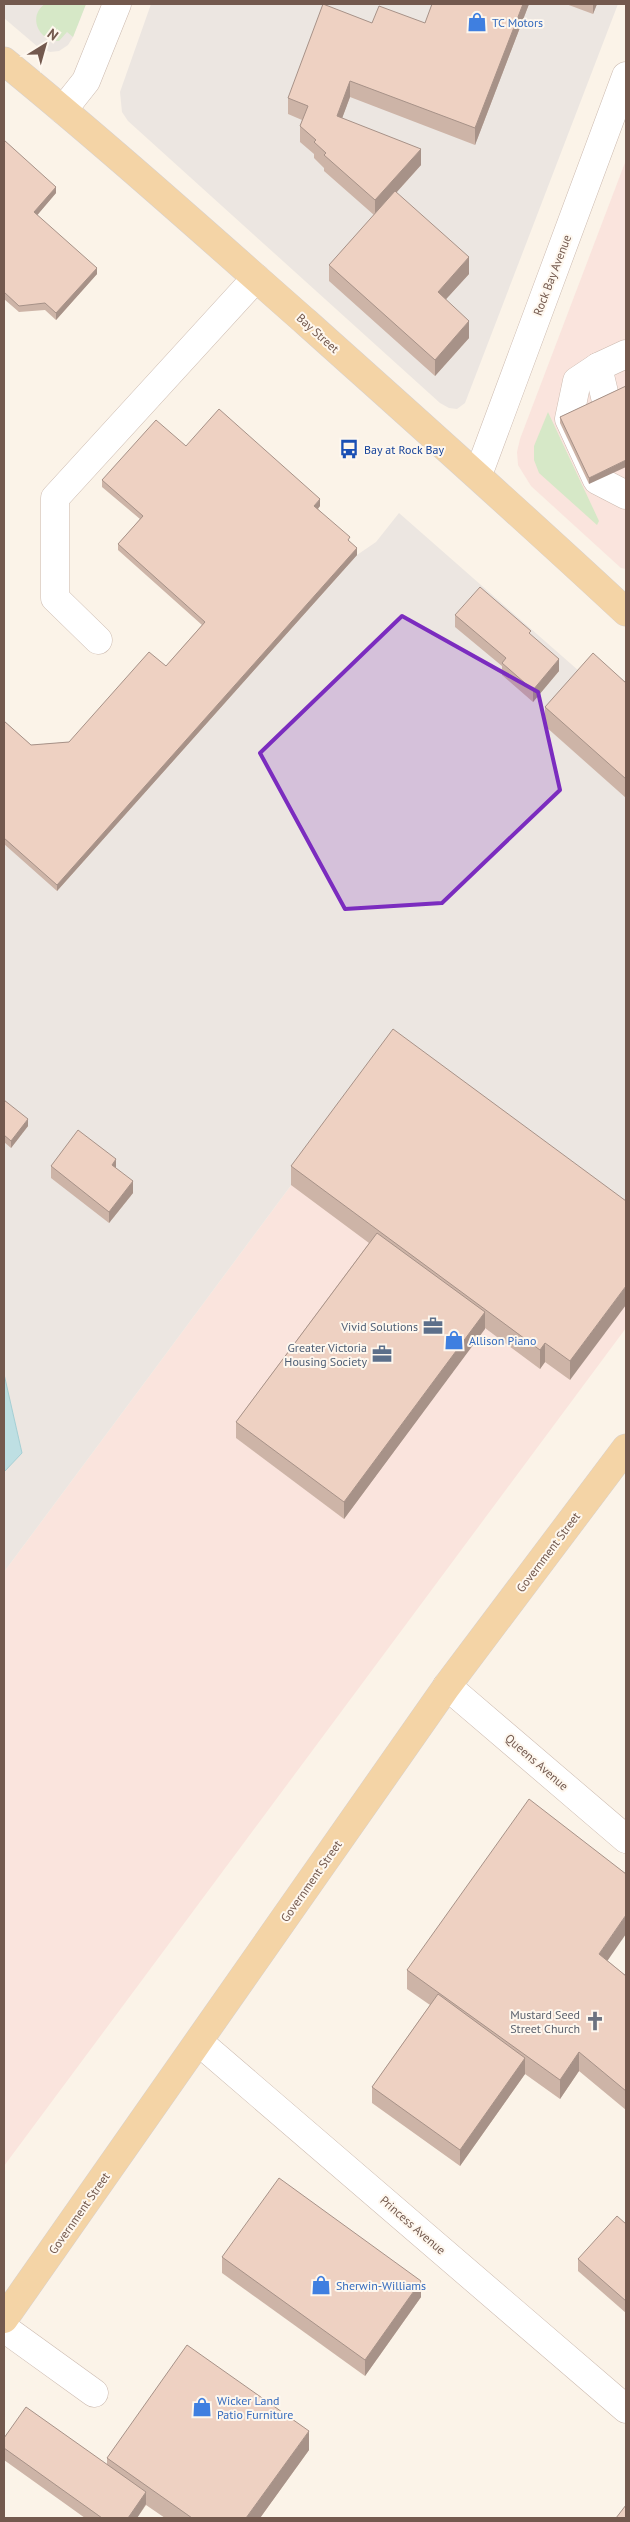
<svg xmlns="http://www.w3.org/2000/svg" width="630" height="2522" font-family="'PT Sans',sans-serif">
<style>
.commercial{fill:#fae4dd}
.industrial{fill:#ece6e1}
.green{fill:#d6e8c7}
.water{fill:#bedfe3;stroke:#a5cfd4}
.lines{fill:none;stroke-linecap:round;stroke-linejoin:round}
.minor-casing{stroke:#ccbaaf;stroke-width:29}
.major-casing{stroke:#d8d1cd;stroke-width:29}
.minor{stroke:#fff;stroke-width:28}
.major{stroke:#f4d4a6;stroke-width:28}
.wall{fill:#cdb4a7}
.shaded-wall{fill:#a79288}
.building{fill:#eed1c2;stroke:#a79288}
.marked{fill:#7b2cbf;fill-opacity:0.2;stroke:#7b2cbf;stroke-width:4;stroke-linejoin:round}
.labels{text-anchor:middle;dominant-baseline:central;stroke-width:4;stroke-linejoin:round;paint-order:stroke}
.shop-label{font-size:12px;fill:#366cbe;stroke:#fef7ee;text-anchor:start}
.street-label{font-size:12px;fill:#73594e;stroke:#fef7ee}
.transit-label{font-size:12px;fill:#164399;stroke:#fef7ee;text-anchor:start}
.service-label{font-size:12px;fill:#4e5e75;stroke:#fef7ee;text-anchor:end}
.worship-label{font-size:12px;fill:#5b616d;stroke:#fef7ee;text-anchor:end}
</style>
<rect width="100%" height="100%" fill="#fbf3e8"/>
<!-- commercial -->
<g class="commercial">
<path d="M 626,160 L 626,569 L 621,568 L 531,486 L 518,465 L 517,452 L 520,439 Z"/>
<path d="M 393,1048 L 626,1220 L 626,1328 L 4,2166 L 4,1572 Z"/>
</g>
<!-- industrial -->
<g class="industrial">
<path d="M 4,4 L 86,4 L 73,37 L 68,45 L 59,51 L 50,52 L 38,47 L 4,18 Z"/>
<path d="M 151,4 L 618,4 L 465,403 L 457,409 L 449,408 L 440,403 L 128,121 L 122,112 L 120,92 Z"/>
<path d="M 399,513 L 587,678 L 626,702 L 626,1220 L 393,1048 L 4,1572 L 4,1472 L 22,1453 L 4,1374 L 4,844 L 357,555 L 376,542 Z"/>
</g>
<!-- green -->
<g class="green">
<path d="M 45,4 L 86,4 L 73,37 L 67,32 L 59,41 C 39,42 27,16 45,4 Z"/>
<path d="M 548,412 L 599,521 L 597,525 L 539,473 L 534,460 L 534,446 Z"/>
</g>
<!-- water -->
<path class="water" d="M 4,1374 L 22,1453 L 4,1472 Z"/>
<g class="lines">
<defs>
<g id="minor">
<path d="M 63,110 L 86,81 L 117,4"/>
<path d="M 626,354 L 598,367 L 577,381 L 569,419 L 597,480 L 626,495"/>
<path d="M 598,367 L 606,401 L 626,447"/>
<path d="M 478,475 L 626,76"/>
<path d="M 98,640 L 55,598 L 55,498 L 256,278"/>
<path d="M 447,1686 L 626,1839"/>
<path d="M 199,2042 L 626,2409"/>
<path d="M 4,2328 L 94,2393"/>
</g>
<g id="major">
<path d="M 4,61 C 107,145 207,235 307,323 C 414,419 521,514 626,612"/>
<path d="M 4,2319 L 447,1686 L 626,1448"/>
</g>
</defs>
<!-- minor casing -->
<use href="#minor" class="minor-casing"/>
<!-- major casing -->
<use href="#major" class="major-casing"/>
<!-- minor -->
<use href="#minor" class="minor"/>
<!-- major -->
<use href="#major" class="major"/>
</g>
<!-- wall -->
<g class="wall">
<path d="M 529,4 L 475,145 L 350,97 L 342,118 L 421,165 L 396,193 L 469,274 L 446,299 L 469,338 L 435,376 L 329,281 L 329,265 L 374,215 L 324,171 L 324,168 L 314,158 L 314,154 L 300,142 L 300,126 L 302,120 L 288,114 L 288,98 L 372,23 L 425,23 Z"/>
<path d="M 566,4 L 597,4 L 593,14 Z"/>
<path d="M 4,140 L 56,193 L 37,215 L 97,274 L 56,320 L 45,310 L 19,312 L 4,299 Z"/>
<path d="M 626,386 L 589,484 L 560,423 L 560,417 Z"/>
<path d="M 186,446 L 320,506 L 318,509 L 350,542 L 357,555 L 57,891 L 4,844 L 4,721 L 31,745 L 69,742 L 166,666 L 202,625 L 118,550 L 118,544 L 140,519 L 102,487 L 102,480 Z"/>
<path d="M 455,615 L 531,635 L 559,671 L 533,702 L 502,675 L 502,666 L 455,627 Z"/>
<path d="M 626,683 L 626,798 L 545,726 L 545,707 Z"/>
<path d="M 4,1100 L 28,1126 L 11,1148 L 4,1142 Z"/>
<path d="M 51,1166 L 116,1168 L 133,1193 L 109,1223 L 51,1178 Z"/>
<path d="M 291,1166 L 626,1201 L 570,1380 L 545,1362 L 540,1369 L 485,1328 L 344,1519 L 236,1438 L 236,1422 L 369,1243 L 291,1185 Z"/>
<path d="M 608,1961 L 626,1976 L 626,2110 L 579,2071 L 560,2099 L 525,2074 L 460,2166 L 372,2103 L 372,2087 L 430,2005 L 407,1989 L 407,1970 Z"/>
<path d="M 626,2224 L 626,2313 L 578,2271 L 578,2259 Z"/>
<path d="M 222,2257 L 421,2297 L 365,2376 L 222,2273 Z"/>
<path d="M 4,2438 L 107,2464 L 107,2458 L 309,2450 L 260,2518 L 165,2518 L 146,2505 L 137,2518 L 85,2518 L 4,2460 Z"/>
</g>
<!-- shaded-wall -->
<g class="shaded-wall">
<path d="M 523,4 L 529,4 L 475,145 L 475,128 Z"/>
<path d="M 593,4 L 597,4 L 593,14 Z"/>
<path d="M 350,81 L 350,97 L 337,132 L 337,116 Z"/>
<path d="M 421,149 L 421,165 L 375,216 L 375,200 Z"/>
<path d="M 56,187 L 56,193 L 34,219 L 34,212 Z"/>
<path d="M 469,257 L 469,274 L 438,308 L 438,292 Z"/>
<path d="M 97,268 L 97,274 L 56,320 L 56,313 Z"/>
<path d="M 469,321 L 469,338 L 435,376 L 435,360 Z"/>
<path d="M 626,460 L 626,467 L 589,484 L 589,478 Z"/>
<path d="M 320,499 L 320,506 L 314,513 L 314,506 Z"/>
<path d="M 357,548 L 357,555 L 57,891 L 57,885 Z"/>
<path d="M 559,659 L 559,671 L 533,702 L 533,690 Z"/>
<path d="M 28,1119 L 28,1126 L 11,1148 L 11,1141 Z"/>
<path d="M 116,1159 L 116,1171 L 112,1165 Z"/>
<path d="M 133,1181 L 133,1193 L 109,1223 L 109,1212 Z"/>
<path d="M 626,1286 L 626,1305 L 570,1380 L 570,1361 Z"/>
<path d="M 485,1312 L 485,1329 L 344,1519 L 344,1502 Z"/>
<path d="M 545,1343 L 545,1362 L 540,1369 L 540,1350 Z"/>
<path d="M 626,1915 L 626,1934 L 599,1973 L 599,1954 Z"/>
<path d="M 579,2052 L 579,2071 L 560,2099 L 560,2080 Z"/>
<path d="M 525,2058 L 525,2074 L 460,2166 L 460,2150 Z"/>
<path d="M 421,2281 L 421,2297 L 365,2376 L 365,2360 Z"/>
<path d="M 309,2431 L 309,2450 L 260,2518 L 246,2518 Z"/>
<path d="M 146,2492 L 146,2504 L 137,2518 L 128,2518 Z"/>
</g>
<!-- building -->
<g class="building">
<path d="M 323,4 L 372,23 L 379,6 L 425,23 L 432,4 L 523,4 L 475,128 L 350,81 L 337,116 L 421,149 L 375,200 L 324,155 L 326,153 L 314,142 L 316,140 L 300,126 L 308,106 L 288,98 Z"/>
<path d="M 4,140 L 56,187 L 34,212 L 97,268 L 56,313 L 45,303 L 19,306 L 4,292 Z"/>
<path d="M 395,191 L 469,257 L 438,292 L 469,321 L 435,360 L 329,265 Z"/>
<path d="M 626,386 L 626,460 L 589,478 L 560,417 Z"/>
<path d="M 219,409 L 320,499 L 314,506 L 350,537 L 348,540 L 357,548 L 57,885 L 4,838 L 4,721 L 31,745 L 69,742 L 149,652 L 166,666 L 205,622 L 118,544 L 143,516 L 102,480 L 156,420 L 186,446 Z"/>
<path d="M 480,587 L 531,631 L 529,633 L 559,659 L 533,690 L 502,663 L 506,658 L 455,615 Z"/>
<path d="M 593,653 L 626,683 L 626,779 L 545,707 Z"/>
<path d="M 393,1029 L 626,1201 L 626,1286 L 570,1361 L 545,1343 L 540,1350 L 291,1166 Z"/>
<path d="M 4,1100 L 28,1119 L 11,1141 L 4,1135 Z"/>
<path d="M 78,1130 L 116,1159 L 112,1165 L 133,1181 L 109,1212 L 51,1166 Z"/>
<path d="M 377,1233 L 485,1312 L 344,1502 L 236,1422 Z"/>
<path d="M 529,1799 L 626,1874 L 626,1915 L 599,1954 L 626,1976 L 626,2091 L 579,2052 L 560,2080 L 407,1970 Z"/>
<path d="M 438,1994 L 525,2058 L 460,2150 L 372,2087 Z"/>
<path d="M 279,2178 L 421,2281 L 365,2360 L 222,2257 Z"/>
<path d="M 617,2216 L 626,2224 L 626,2301 L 578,2259 Z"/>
<path d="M 187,2345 L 309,2431 L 246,2518 L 192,2518 L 107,2458 Z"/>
<path d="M 26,2407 L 146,2492 L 128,2518 L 102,2518 L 4,2448 L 4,2438 Z"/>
<path d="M 626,2505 L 626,2518 L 616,2518 Z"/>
</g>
<!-- marked area -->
<path class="marked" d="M 402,616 L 538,692 L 560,790 L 442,903 L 345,909 L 260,753 Z"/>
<!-- icons -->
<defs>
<symbol id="shop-bare" viewBox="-9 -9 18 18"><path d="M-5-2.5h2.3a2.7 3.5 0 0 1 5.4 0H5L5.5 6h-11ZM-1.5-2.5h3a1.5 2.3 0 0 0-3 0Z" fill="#3f7fe0" stroke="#fef7ee" stroke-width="2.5" paint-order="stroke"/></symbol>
<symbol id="bus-bare" viewBox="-9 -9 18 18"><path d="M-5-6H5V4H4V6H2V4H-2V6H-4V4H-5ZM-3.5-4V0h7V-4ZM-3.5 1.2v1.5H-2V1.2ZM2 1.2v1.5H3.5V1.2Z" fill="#1a4fb4" stroke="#fef7ee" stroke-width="2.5" paint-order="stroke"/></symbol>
<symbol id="office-bare" viewBox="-9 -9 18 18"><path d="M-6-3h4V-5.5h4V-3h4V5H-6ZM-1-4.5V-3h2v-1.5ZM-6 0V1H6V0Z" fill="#5c6f8a" stroke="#fef7ee" stroke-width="2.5" paint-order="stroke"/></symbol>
<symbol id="church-bare" viewBox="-9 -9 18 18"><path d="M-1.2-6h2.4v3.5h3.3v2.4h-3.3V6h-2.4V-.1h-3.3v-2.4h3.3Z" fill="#6b7280" stroke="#fef7ee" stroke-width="2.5" paint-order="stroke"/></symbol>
</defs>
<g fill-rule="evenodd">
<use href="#shop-bare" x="463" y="8" width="28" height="28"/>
<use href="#bus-bare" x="335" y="435" width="28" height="28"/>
<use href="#office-bare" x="419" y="1312" width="28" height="28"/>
<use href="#shop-bare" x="440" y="1326" width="28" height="28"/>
<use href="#office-bare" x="368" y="1340" width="28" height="28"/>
<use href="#church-bare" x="581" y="2007" width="28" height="28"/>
<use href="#shop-bare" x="307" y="2271" width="28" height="28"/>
<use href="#shop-bare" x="188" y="2393" width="28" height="28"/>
</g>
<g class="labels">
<!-- shop labels -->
<g class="shop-label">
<text x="492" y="22">TC Motors</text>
<text x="469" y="1340">Allison Piano</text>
<text x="336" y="2285">Sherwin-Williams</text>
<text x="217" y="2400">Wicker Land<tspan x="217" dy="14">Patio Furniture</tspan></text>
</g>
<!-- street labels -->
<g class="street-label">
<text transform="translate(552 275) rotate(-69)">Rock Bay Avenue</text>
<text transform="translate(318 333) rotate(42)">Bay Street</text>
<text transform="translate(548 1552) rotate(-53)">Government Street</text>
<text transform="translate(537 1762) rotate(41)">Queens Avenue</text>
<text transform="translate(311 1881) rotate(-55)">Government Street</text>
<text transform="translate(79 2213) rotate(-55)">Government Street</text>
<text transform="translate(413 2225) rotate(41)">Princess Avenue</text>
</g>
<!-- transit labels -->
<g class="transit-label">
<text x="364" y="449">Bay at Rock Bay</text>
</g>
<!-- service labels -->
<g class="service-label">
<text x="418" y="1326">Vivid Solutions</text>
<text x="367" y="1347">Greater Victoria<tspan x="367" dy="14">Housing Society</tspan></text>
</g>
<!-- worship labels -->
<g class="worship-label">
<text x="580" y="2014">Mustard Seed<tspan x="580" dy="14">Street Church</tspan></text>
</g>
</g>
<!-- border -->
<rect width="630" height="2522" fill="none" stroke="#73594e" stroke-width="10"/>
<!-- north arrow -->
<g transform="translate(45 45) rotate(37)" stroke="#fef7ee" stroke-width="4" paint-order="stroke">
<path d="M0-4L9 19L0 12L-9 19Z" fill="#73594e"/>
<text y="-8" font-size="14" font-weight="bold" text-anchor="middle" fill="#73594e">N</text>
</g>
</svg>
